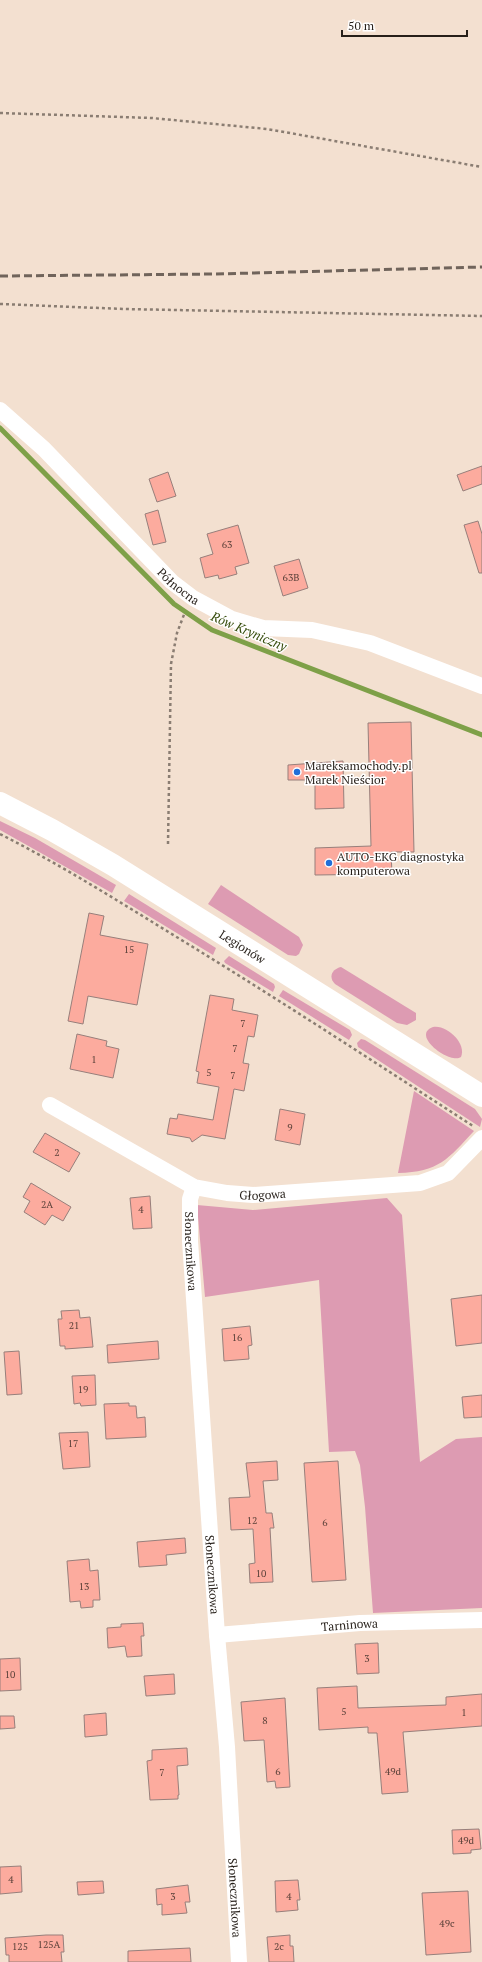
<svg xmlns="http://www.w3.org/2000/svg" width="482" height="1962" font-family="'PT Serif',serif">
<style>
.green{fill:#dd9bb2}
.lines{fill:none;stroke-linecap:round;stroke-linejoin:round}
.stream{stroke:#7ea048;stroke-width:5}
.building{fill:#fcab9e;stroke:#977f7b}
.path{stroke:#8a7d72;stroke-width:2.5;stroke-dasharray:3 3;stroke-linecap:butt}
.minor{stroke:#fff;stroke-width:16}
.trunk{stroke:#fff;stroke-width:22}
.rail{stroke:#70645b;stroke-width:3;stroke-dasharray:8 4;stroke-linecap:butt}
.poi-dot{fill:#216ed9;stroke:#fff;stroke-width:1.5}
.labels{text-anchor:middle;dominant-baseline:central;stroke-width:3;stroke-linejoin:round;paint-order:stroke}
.number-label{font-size:10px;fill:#5c423a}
.street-label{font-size:12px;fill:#261f19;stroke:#fff}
.poi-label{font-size:12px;fill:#261f19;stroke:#fff;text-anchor:start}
.water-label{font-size:13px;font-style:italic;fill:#384e0e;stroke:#fff}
</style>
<rect width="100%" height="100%" fill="#f3e0d0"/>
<!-- green -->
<g class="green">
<path d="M 0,821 L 35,838 L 116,885 L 112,893 L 0,830 Z"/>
<path d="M 221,885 L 299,937 L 303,945 L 299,954 L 296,956 L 288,955 L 208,904 Z"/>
<path d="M 129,894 L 216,948 L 213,955 L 124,901 Z"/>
<path d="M 229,956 L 274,984 L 275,987 L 273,992 L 225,963 L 224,961 Z"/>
<path d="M 341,967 L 416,1013 L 416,1020 L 407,1025 L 397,1023 L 335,984 C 328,977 332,969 341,967 Z"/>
<path d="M 283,990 L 350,1030 L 352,1035 L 349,1040 L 279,996 Z"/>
<path d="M 433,1027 C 446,1024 467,1043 461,1057 C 450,1065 410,1035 433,1027 Z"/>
<path d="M 361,1039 L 365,1040 L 475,1109 L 482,1119 L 480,1127 L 358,1047 L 357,1043 Z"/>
<path d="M 414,1091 L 474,1131 C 448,1159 439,1172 398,1173 Z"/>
<path d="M 387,1198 L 402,1215 L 420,1462 L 456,1439 L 482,1437 L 482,1608 L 373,1613 L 365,1507 L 360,1465 L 355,1451 L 329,1452 L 319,1280 L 205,1297 L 197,1205 L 253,1210 Z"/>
</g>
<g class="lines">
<!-- stream -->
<path class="stream" d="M 0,428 L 174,604 L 212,630 L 482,735"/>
</g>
<!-- building -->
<g class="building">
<path d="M 482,466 L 482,484 L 463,491 L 457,475 Z"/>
<path d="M 168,472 L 176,496 L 157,502 L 149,479 Z"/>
<path d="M 158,510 L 166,542 L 153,545 L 145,514 Z"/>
<path d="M 478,521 L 482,534 L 482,573 L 479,573 L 464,525 Z"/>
<path d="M 238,525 L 249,563 L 235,567 L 237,574 L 219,579 L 218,575 L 205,578 L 200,558 L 213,554 L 207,534 Z"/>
<path d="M 299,559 L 308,588 L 283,596 L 274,566 Z"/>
<path d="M 411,722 L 414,852 L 391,852 L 392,874 L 315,875 L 315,848 L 371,846 L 368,723 Z"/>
<path d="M 343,761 L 344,808 L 315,809 L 315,780 L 288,780 L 288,765 Z"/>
<path d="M 89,913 L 104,916 L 100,935 L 148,944 L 137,1005 L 88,996 L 83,1024 L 68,1021 Z"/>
<path d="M 210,995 L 234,999 L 232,1010 L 258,1015 L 254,1037 L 248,1036 L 243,1063 L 249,1064 L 244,1091 L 234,1089 L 225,1139 L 202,1135 L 192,1142 L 190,1138 L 167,1134 L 170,1118 L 177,1119 L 178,1114 L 213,1120 L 219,1087 L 197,1083 L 199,1072 L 196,1071 Z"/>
<path d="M 77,1034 L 107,1041 L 106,1046 L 119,1049 L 113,1078 L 70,1069 Z"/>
<path d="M 280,1109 L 305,1114 L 300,1145 L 275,1140 Z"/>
<path d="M 45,1133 L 80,1153 L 69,1172 L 33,1152 Z"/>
<path d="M 31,1183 L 71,1207 L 63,1221 L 52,1215 L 45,1225 L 24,1212 L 30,1201 L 23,1197 Z"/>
<path d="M 150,1196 L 152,1228 L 133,1229 L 130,1198 Z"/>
<path d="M 482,1295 L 482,1343 L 456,1346 L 451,1299 Z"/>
<path d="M 79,1310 L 80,1318 L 90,1317 L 93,1347 L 65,1349 L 65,1346 L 60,1346 L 58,1319 L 62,1319 L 61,1311 Z"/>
<path d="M 250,1326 L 252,1345 L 248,1346 L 249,1359 L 224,1361 L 222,1329 Z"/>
<path d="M 158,1341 L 159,1359 L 108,1363 L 107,1345 Z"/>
<path d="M 19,1351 L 22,1394 L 7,1395 L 4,1352 Z"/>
<path d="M 95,1375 L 96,1405 L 81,1406 L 80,1403 L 74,1404 L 72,1376 Z"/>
<path d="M 482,1395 L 482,1417 L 464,1418 L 462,1397 Z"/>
<path d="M 129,1403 L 129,1406 L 136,1406 L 137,1418 L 145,1417 L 146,1437 L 106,1439 L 104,1404 Z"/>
<path d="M 88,1432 L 90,1467 L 63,1469 L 59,1433 Z"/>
<path d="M 277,1461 L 278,1480 L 263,1481 L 266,1513 L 272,1513 L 274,1528 L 270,1528 L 273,1582 L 250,1583 L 249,1564 L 255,1563 L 253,1529 L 231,1530 L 229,1498 L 250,1497 L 246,1463 Z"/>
<path d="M 338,1461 L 346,1580 L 312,1582 L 304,1463 Z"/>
<path d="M 185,1538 L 186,1553 L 166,1555 L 167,1565 L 139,1567 L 137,1542 Z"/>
<path d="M 89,1559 L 90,1571 L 98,1570 L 100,1600 L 93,1600 L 93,1607 L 81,1608 L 80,1601 L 70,1602 L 67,1561 Z"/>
<path d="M 143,1623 L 144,1636 L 141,1636 L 142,1656 L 127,1657 L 125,1646 L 108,1648 L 107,1628 L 121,1627 L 121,1624 Z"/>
<path d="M 378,1643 L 379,1673 L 357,1674 L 355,1644 Z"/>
<path d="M 20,1658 L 21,1690 L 0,1691 L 0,1659 Z"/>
<path d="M 174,1674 L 175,1694 L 146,1696 L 144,1676 Z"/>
<path d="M 357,1686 L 358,1708 L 446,1705 L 446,1697 L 482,1694 L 482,1726 L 403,1732 L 408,1792 L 382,1794 L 377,1733 L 368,1733 L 368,1727 L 319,1730 L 317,1688 Z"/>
<path d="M 285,1698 L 290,1787 L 276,1788 L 275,1781 L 267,1782 L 264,1740 L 244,1741 L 241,1702 Z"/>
<path d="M 106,1713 L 107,1735 L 85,1737 L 84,1715 Z"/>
<path d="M 0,1716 L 14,1716 L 15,1728 L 0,1729 Z"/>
<path d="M 187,1748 L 188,1765 L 177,1766 L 179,1795 L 178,1795 L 178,1799 L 150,1800 L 147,1761 L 152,1760 L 152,1750 Z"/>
<path d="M 479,1829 L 481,1849 L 471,1850 L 471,1853 L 453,1854 L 452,1830 Z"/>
<path d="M 21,1866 L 22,1892 L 0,1894 L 0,1867 Z"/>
<path d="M 298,1880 L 300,1900 L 297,1900 L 298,1910 L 276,1912 L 275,1881 Z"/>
<path d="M 103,1881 L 104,1893 L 78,1895 L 77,1882 Z"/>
<path d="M 188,1885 L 190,1902 L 185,1902 L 187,1913 L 162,1915 L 162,1904 L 157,1905 L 156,1889 Z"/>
<path d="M 468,1891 L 471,1952 L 426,1955 L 422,1893 Z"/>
<path d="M 46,1935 L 63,1935 L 64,1952 L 61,1952 L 62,1962 L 9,1962 L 9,1955 L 6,1955 L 5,1938 Z"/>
<path d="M 290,1935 L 290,1946 L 293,1946 L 294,1962 L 269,1962 L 267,1937 Z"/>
<path d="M 190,1948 L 191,1962 L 128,1962 L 128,1951 Z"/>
</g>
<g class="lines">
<!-- path -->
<g class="path">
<path d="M 0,113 L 152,118 L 267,129 L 482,167"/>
<path d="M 0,304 L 124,309 L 482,316"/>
<path d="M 0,834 C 65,867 126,906 188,944 C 284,1003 379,1065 473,1126"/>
<path d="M 168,844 L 171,664 L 177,633 L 185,612"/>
</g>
<!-- minor -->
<g class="minor">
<path id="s1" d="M 0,410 L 44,449 L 172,582 L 193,598 L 232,619 L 263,628 L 312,630 L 370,643 L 482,686"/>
<path id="s2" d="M 50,1105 L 194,1187 L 227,1193 L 253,1195 L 420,1183 L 448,1173 L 482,1138"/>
<path id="s3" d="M 194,1187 L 190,1199 L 190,1241 L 217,1635 L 227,1747 L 239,1962"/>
<path id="s4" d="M 217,1635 L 360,1623 L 482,1620"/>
</g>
<!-- trunk -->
<path class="trunk" id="s5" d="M 0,803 L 52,830 L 113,865 L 482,1096"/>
<!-- rail -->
<path class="rail" d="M 0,276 L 215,274 L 482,267"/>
</g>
<!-- markers -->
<g class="poi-dot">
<circle cx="297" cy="772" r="4"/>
<circle cx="329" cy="863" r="4"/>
</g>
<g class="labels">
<!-- number labels -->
<g class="number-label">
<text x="227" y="544">63</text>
<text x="291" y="577">63B</text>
<text x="129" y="949">15</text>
<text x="243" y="1023">7</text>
<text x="235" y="1048">7</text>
<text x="94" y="1059">1</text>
<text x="209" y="1072">5</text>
<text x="233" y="1075">7</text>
<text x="290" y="1127">9</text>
<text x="57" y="1152">2</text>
<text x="47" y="1204">2A</text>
<text x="141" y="1209">4</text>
<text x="74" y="1325">21</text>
<text x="237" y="1337">16</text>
<text x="83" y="1389">19</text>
<text x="73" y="1443">17</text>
<text x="252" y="1520">12</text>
<text x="325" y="1522">6</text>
<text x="261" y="1573">10</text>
<text x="84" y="1586">13</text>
<text x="367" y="1658">3</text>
<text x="10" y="1674">10</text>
<text x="344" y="1711">5</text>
<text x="464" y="1712">1</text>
<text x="265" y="1720">8</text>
<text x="278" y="1771">6</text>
<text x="393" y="1771">49d</text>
<text x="162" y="1772">7</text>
<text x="466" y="1840">49d</text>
<text x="11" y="1879">4</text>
<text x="173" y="1896">3</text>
<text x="289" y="1896">4</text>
<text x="447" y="1923">49c</text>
<text x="49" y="1944">125A</text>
<text x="20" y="1946">125</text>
<text x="279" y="1946">2c</text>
</g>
<!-- street labels -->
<g class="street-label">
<text stroke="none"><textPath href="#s1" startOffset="251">Północna</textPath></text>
<text stroke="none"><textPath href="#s5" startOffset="282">Legionów</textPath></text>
<text stroke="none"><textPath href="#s2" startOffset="235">Głogowa</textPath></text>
<text stroke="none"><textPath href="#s3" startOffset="65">Słonecznikowa</textPath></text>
<text stroke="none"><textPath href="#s3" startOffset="389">Słonecznikowa</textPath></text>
<text stroke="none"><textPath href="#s4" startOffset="133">Tarninowa</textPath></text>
<text stroke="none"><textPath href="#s3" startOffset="713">Słonecznikowa</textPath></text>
</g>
<!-- poi labels -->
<g class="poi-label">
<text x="305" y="765">Mareksamochody.pl<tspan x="305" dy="14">Marek Nieścior</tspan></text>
<text x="337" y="856">AUTO-EKG diagnostyka<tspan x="337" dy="14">komputerowa</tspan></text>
</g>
<!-- water labels -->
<g class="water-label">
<text transform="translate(249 631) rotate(23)">Rów Kryniczny</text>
</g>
</g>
<!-- scale -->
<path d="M342 30v6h125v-6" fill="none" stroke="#261f19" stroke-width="2"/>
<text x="348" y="30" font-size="12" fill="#261f19" stroke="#ffffff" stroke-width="3" paint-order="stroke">50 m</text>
</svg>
